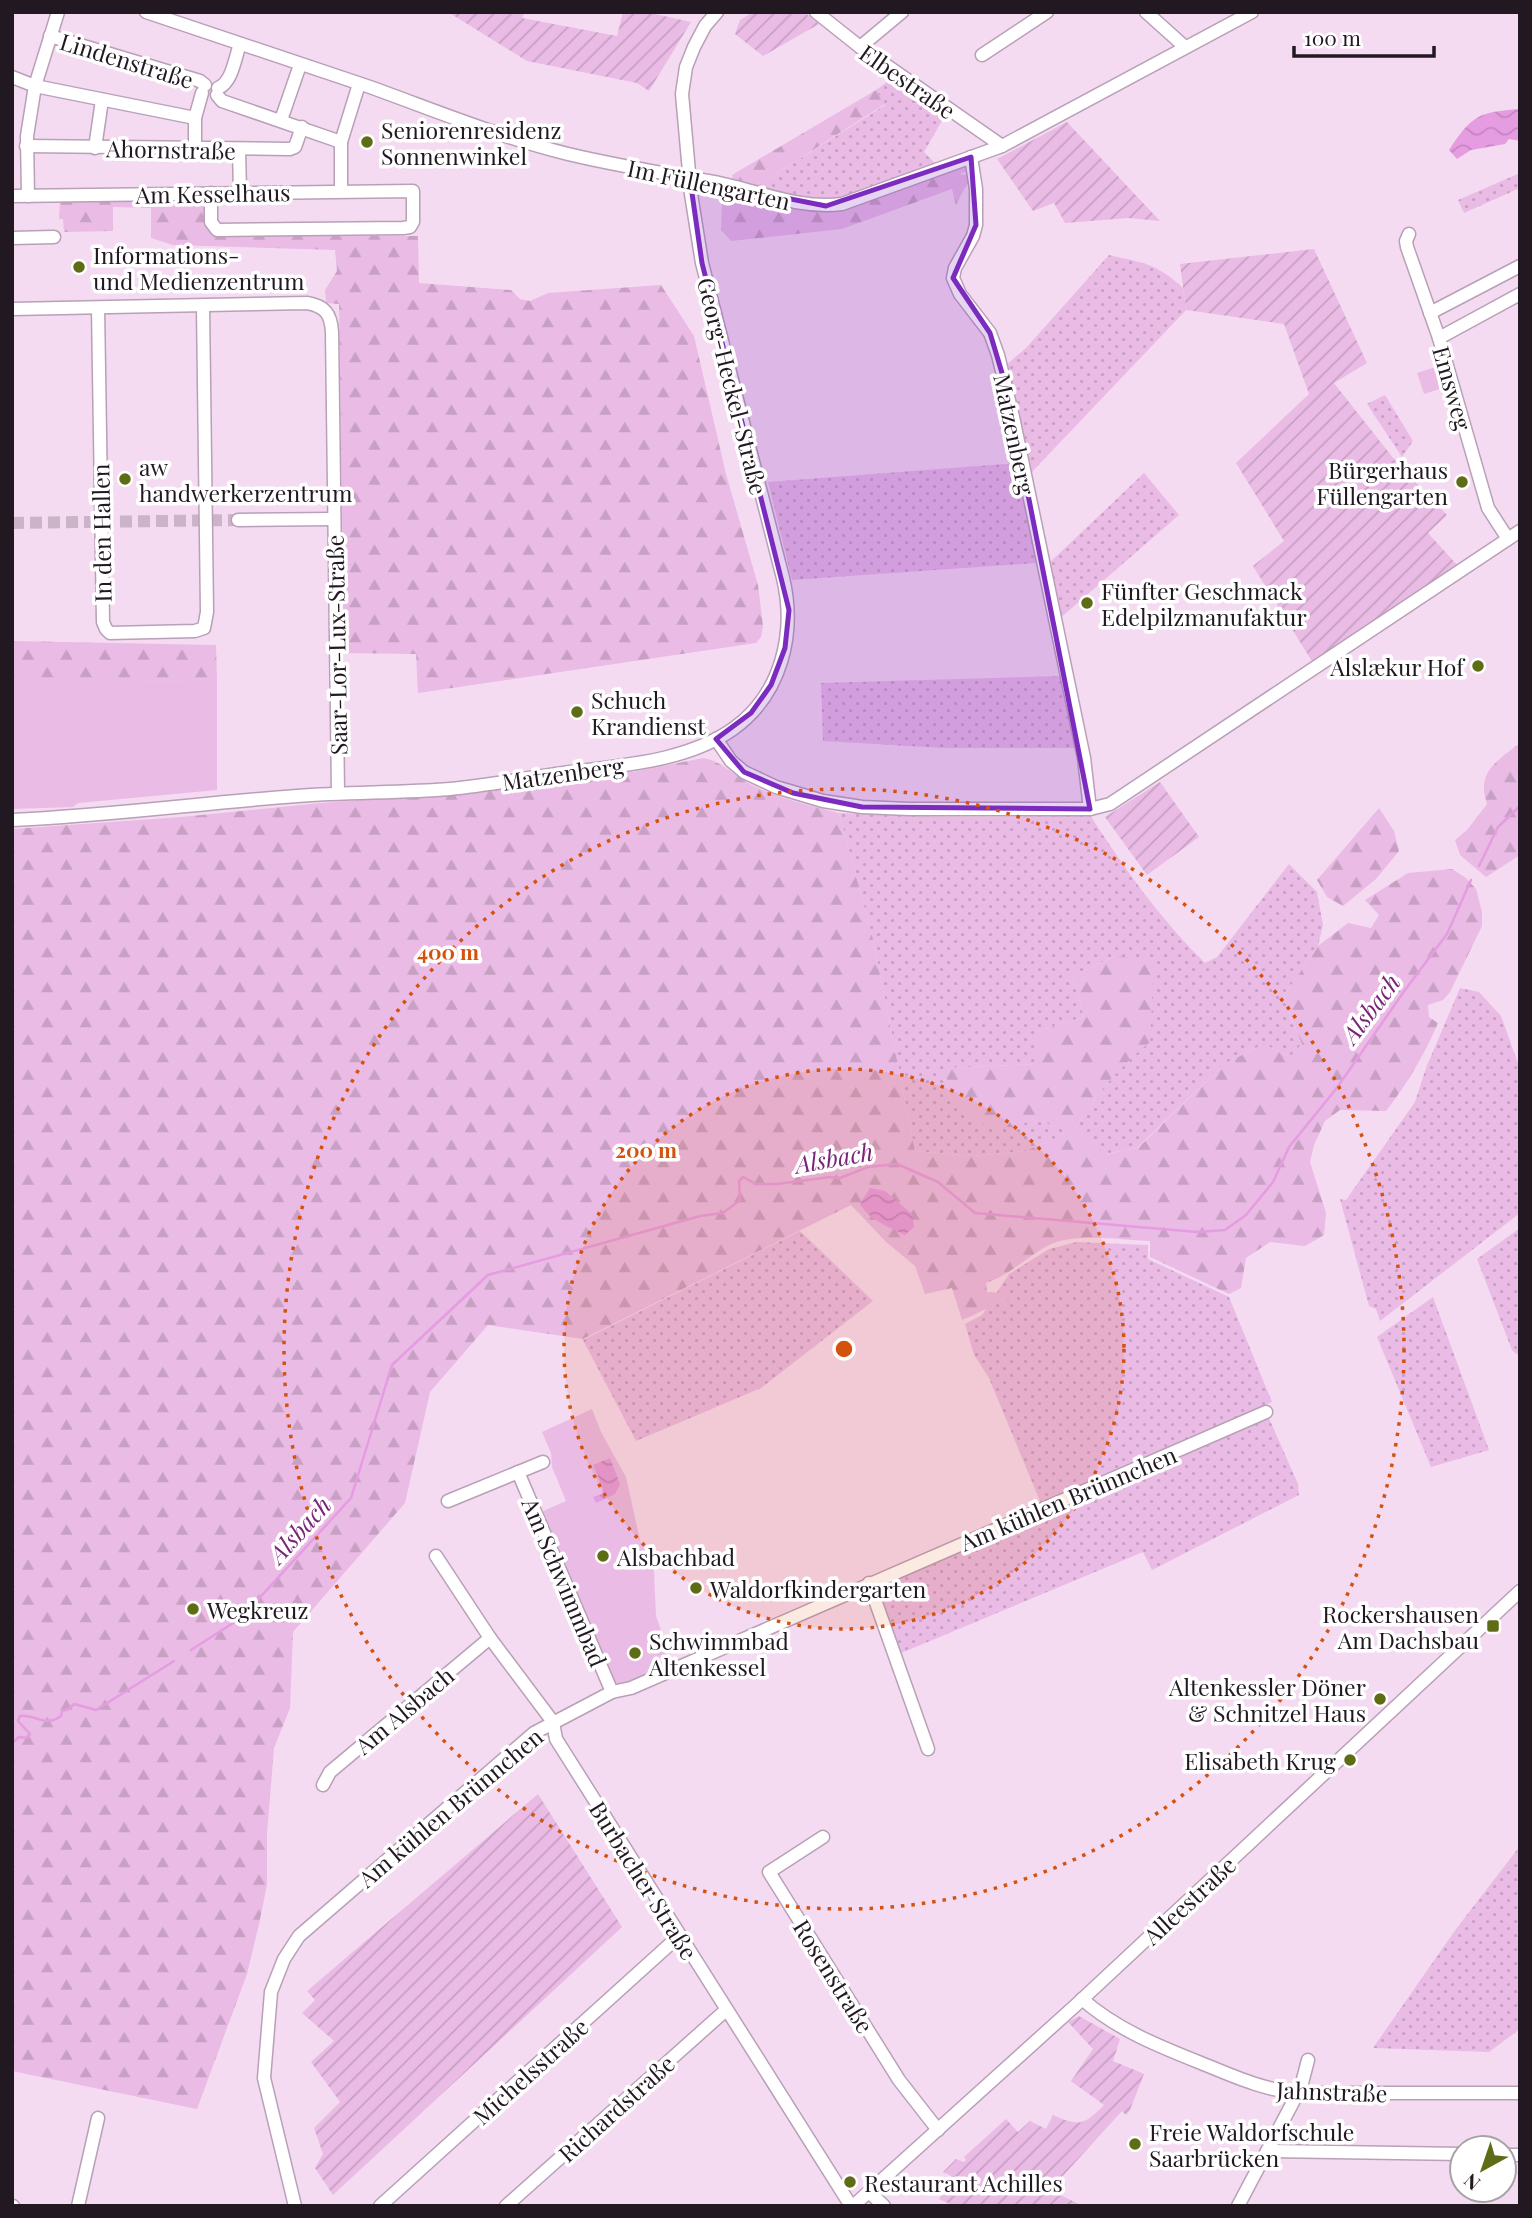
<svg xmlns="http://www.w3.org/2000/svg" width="1532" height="2218" font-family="'Playfair Display',serif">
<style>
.grass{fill:url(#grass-dots)}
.forest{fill:url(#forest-firs)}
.garden{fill:url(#garden-furrows)}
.pitch{fill:#e9bbe5}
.water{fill:url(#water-waves)}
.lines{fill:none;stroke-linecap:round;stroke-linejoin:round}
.stream{stroke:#e69ce1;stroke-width:2.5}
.minor-tunnel{stroke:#cbb4c8;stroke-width:12;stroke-dasharray:12 6;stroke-linecap:butt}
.minor-casing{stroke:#b8a0b6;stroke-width:15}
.minor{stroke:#fff;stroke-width:12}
.marked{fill:#7b2cbf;fill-opacity:0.2;stroke:#7b2cbf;stroke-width:5;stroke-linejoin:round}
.ring{fill:none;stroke:#d4520e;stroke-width:3.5;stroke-dasharray:3.5 7}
.poi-dot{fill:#5e6c16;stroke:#fff;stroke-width:2.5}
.labels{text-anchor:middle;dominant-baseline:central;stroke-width:7;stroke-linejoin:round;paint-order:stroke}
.street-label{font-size:23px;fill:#211821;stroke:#fff}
.poi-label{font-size:23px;fill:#211821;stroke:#fff;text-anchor:start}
.water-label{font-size:24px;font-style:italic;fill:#7a2478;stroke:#fff}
.centre{fill:#d4520e;stroke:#fff;stroke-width:3.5}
.ring-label{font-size:21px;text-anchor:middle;font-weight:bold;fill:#d4520e;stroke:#fff;stroke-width:7;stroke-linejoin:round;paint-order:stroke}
</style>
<defs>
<pattern id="grass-dots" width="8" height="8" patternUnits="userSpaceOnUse" patternTransform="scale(1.75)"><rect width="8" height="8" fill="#e9bbe5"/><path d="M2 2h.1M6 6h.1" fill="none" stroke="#c8a0c4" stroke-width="1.8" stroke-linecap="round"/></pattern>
<pattern id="forest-firs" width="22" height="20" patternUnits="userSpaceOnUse" patternTransform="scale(1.75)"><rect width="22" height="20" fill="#e9bbe5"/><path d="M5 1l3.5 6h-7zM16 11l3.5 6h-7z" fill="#c8a0c4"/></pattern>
<pattern id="garden-furrows" width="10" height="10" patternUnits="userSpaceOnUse" patternTransform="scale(1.75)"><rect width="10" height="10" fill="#e9bbe5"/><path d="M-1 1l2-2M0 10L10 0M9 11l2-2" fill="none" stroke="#c8a0c4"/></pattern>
<pattern id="water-waves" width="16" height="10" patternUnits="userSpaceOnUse" patternTransform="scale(1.75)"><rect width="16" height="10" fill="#e69ce1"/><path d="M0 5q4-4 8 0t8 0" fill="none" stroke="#c586c1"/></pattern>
</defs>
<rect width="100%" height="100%" fill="#f5dbf2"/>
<!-- grass -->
<g class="grass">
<path d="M 891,79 L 943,119 L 924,152 L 936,164 L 839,199 L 808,199 L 757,186 L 885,105 L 876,90 Z"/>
<path d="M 1520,173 L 1520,188 L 1464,213 L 1458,200 Z"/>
<path d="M 1109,255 C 1144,263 1156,263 1183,288 L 1186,310 L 1029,475 L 1005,366 L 1026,348 Z"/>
<path d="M 1385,395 L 1413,441 L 1402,457 L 1367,404 Z"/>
<path d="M 1018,463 L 1036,563 L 792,580 L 768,482 Z"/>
<path d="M 1144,473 L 1179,515 L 1058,620 L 1046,566 Z"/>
<path d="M 1062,676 L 1078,748 L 944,748 L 823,741 L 821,683 Z"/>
<path d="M 839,813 C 923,818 1006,818 1090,815 C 1124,868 1160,919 1205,963 L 1217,957 L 1289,864 L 1317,892 L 1323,925 L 1318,946 L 1283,997 L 1302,1044 L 1290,1057 L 1264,1044 L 1224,1064 L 1137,1148 L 1105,1154 L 1075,1128 C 1098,1092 1117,1069 1150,1041 L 1115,956 L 1073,976 L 1084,1017 L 1035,1032 L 1037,1064 L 948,1068 L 947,1093 L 961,1109 L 1031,1119 L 1072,1131 L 1026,1151 L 974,1156 L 915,1151 L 873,939 Z"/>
<path d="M 1460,988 L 1479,992 L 1501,1016 L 1520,1069 L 1520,1213 L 1380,1321 L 1376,1309 L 1369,1306 L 1340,1199 L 1346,1200 L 1415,1102 L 1426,1068 Z"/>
<path d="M 1520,1228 L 1520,1353 L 1516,1354 L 1512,1350 L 1477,1259 Z"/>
<path d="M 800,1231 L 873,1301 L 761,1388 L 636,1441 L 583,1340 Z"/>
<path d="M 1077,1242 L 1148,1245 L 1148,1259 L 1229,1297 L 1272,1402 L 1042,1506 L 989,1378 L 974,1355 L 965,1324 L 982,1315 L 1009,1274 L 1049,1249 Z"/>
<path d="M 1433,1297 L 1489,1450 L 1431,1467 L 1377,1337 Z"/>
<path d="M 1268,1416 L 1298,1484 L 1299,1495 L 1152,1570 L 1143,1552 L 899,1654 L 876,1586 Z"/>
<path d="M 1520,1846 L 1520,2029 L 1489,2052 L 1373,2048 L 1456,1929 Z"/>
</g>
<!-- forest -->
<g class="forest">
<path d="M 876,90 L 885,104 L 757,186 L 733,180 L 732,175 Z"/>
<path d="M 964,163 L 966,172 L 961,173 L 962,175 L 967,174 L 968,182 L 956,205 L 952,189 L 842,229 L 731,241 L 721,230 L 722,201 L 734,191 L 824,212 L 843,208 Z"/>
<path d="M 204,200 L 205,226 L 218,235 L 418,236 L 419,283 L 511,290 L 520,299 L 530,301 L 548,293 L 661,285 L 694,336 L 726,474 L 758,585 L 763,626 L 761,637 L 756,643 L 418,693 L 416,654 L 344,653 L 339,304 L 326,303 L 325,290 L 337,271 L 335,250 L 173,245 L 151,238 L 151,208 L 113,207 L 113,231 L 64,232 L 63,219 L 59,219 L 60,201 Z"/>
<path d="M 12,641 L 216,645 L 217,681 L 27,680 L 12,695 Z"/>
<path d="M 1520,743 L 1520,855 L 1486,877 L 1460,855 L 1455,840 L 1467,830 L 1487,804 C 1476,772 1496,762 1520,743 Z"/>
<path d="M 703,758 C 722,761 734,776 750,784 C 778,799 809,805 839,813 L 873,939 L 915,1151 L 974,1156 L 1026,1151 L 1071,1131 L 1031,1119 L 1018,1128 L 971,1123 L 947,1093 L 947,1068 L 1036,1064 L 1035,1032 L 1084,1017 L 1073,976 L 1115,956 L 1154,960 L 1150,1042 C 1116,1070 1099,1091 1075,1128 L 1106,1154 L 1138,1148 L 1224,1064 L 1264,1044 L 1290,1057 L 1302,1044 L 1283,997 L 1318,946 L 1348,923 L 1371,928 L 1379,915 L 1365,900 L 1408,873 L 1452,869 L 1466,878 L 1476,889 L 1482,912 L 1482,926 L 1450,992 L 1443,1000 L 1428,1005 L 1429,1017 L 1438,1023 C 1425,1054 1407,1084 1386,1111 L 1340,1110 L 1325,1121 L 1314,1145 L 1310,1162 L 1326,1213 L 1324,1235 L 1305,1246 L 1270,1242 L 1246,1258 L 1241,1288 L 1229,1294 L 1150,1257 L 1150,1241 C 1120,1240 1073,1232 1047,1246 C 1025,1258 1010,1275 986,1283 L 987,1292 L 1010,1293 L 1008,1301 C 991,1304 978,1314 962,1320 L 952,1288 L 925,1294 L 915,1266 L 886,1242 L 851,1205 L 583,1339 L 488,1325 L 430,1392 L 405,1503 L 293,1632 L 290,1708 L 274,1748 L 267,1834 L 267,1885 L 259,1924 L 247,1974 L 197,2109 L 12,2071 L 12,829 L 181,817 L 321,803 L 459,793 L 603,773 L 633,772 Z"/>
<path d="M 1379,808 L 1394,831 L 1399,851 L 1376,879 L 1343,906 L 1327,897 L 1317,880 Z"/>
</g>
<!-- garden -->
<g class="garden">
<path d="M 448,12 L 525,12 L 522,18 L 617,36 L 623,12 L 646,12 L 691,22 L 649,91 L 637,83 L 527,61 Z"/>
<path d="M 753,12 L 804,12 L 819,24 L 763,56 L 735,34 L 740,20 Z"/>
<path d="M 1067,122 L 1160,221 L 1128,218 L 1065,223 L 1054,203 L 1033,211 L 997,159 Z"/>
<path d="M 1314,249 L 1367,363 L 1334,383 L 1394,459 L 1447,515 L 1428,533 L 1458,566 L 1313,663 L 1253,566 L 1284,541 L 1236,463 L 1309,394 L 1284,324 L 1186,310 L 1180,264 Z"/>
<path d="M 1160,782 L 1199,837 L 1147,875 L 1105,817 Z"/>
<path d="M 538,1794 L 622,1927 L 333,2195 L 315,2168 L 323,2154 L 314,2128 L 340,2102 L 311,2062 L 334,2041 L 302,2013 L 315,2000 L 307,1991 Z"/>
<path d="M 1079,2016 L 1120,2039 L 1113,2061 L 1144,2074 L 1130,2110 L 1126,2115 L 1122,2111 L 1050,2190 L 1083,2206 L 954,2206 L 939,2199 L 951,2176 L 943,2172 L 956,2159 L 964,2162 L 966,2160 L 964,2157 L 1006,2119 L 1018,2132 L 1030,2121 L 1046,2129 L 1053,2115 C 1080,2127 1084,2125 1104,2105 L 1071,2081 L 1093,2049 L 1068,2022 Z"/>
</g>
<!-- pitch -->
<g class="pitch">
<path d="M 1439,366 L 1446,387 L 1424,394 L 1417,373 Z"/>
<path d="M 12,679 L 217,681 L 217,790 L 78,803 L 73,807 L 12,809 Z"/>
<path d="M 592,1409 L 601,1432 L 626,1477 L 640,1540 L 654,1571 L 656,1616 L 673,1665 C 654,1673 632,1691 612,1681 L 541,1512 L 566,1501 L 552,1467 L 551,1453 L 542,1432 Z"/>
</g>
<!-- water -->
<g class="water">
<path d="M 1520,109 L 1520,141 L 1509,139 L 1505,144 L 1471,150 L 1457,159 L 1449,150 C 1472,115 1479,112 1520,109 Z"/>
<path d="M 870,1188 L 885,1191 L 912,1214 L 914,1227 L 905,1235 C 889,1227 869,1220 860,1204 Z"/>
<path d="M 610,1458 L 620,1484 L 615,1494 L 596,1503 L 593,1497 L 602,1494 L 603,1489 L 593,1465 Z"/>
</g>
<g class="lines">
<!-- stream -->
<g class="stream">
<path d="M 1479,866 L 1498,827 L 1520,806"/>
<path d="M 191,1650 L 241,1618 L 351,1498 L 392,1365 L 488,1275 L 700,1216 L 723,1213 L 740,1200 L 739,1181 L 743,1177 L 756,1184 L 777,1184 L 830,1177 L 840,1178 L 868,1167 L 897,1164 L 938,1182 L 975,1213 L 1197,1232 L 1225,1230 L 1246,1215 L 1273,1182 L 1289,1147 L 1336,1089 L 1405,990 L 1447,934 L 1471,880"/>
<path d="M 12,1743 L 19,1737 L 26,1738 L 30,1734 L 18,1721 L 20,1716 C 36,1714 45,1728 61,1716 L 62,1711 L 69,1709 L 74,1704 L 96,1710 L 174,1661"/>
</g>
<!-- minor-tunnel -->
<path class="minor-tunnel" d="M 12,523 L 238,520"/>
<defs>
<g id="minor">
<path d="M 146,12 C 220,37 294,61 367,86 C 434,110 499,137 568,154 C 614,165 661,173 708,181 C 752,188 796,210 842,204 L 1002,146 L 1252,12"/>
<path d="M 816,12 L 860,47 L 1002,146"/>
<path d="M 1146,12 L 1185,47"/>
<path d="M 50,36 L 200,81 L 205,85"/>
<path d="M 860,47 L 902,12"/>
<path d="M 982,55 L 1047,12"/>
<path d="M 12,77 L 35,86 L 195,118"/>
<path d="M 218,88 C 232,83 235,58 240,44"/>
<path d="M 217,95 L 222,101 L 341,142"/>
<path d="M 281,120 L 300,65"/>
<path d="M 26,146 L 290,149 L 295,147 L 302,127"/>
<path d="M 95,148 L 102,100"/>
<path d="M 195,149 L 195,118 L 202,93"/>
<path d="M 239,149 L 240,193"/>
<path d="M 971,157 L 976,189 L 976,225 L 973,236 L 955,268 L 953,278 L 960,294 L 990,333 L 998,355 L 1013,417 L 1084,758 L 1090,809"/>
<path d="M 341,191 L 341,142 L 359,84"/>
<path d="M 12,196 L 413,191 L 413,222 L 410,227 L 403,228 L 217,230 L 211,222 L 211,193"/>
<path d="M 28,196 L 27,136 L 35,86 L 58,12"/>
<path d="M 1409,234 L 1406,241 L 1407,247 L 1439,338 L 1488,508 L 1508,539"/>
<path d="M 12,238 L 54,237"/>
<path d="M 98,308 L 103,622 L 106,629 L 110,633 L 195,631 L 204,628 L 207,612 L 203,306"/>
<path d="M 12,309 L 307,303 C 325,306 331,314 332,332 L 338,793"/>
<path d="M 1430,313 L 1520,266"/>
<path d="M 1439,338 L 1520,294"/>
<path d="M 238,520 L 334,519"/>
<path d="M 716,739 L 731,761 L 744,772 L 776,787 L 823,801 L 862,807 L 909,809 L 1090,809 L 1110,804 L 1520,531"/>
<path d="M 12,820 C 107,816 202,803 297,796 C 348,792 399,793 450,789 C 491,785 531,777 571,772 C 625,765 687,761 733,729 C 782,694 796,633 783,578 L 702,263 L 691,194 L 682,94 L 686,67 L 694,47 L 705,26 L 717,12"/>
<path d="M 518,1472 L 612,1692"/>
<path d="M 448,1501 L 543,1462"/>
<path d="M 436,1556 L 490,1638 L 553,1722 L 556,1739 L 851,2206"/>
<path d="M 869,1583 L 928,1749"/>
<path d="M 323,1785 L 330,1772 L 490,1638"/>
<path d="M 823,1837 L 769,1872 L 899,2080 L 938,2130"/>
<path d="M 1082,1999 C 1116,2029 1158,2046 1201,2063 C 1233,2076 1263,2090 1298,2093 L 1520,2093"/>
<path d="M 1267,2151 L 1462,2154"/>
<path d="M 1504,2155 L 1520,2155"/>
<path d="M 869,2192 L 884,2206"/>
<path d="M 12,2206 L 13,2206"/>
<path d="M 78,2206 L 98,2118"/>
<path d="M 295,2206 L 264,2078 L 271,1992 L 284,1959 L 299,1936 L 534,1733 L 612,1692 L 631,1688 L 1266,1412"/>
<path d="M 380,2206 L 679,1936"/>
<path d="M 506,2206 L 726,2010"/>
<path d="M 853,2206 L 1076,2005 L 1520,1591"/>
<path d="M 1238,2206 L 1301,2087 L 1308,2060"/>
</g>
</defs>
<!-- minor casing -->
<use href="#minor" class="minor-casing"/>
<!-- minor -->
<use href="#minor" class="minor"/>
</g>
<!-- marked area -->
<path class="marked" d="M 971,157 L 976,225 L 953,278 L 990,333 L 1008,393 L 1090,809 L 862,807 L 793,793 L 744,772 L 716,739 L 751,713 L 771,685 L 785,648 L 789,610 L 702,263 L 690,179 L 826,206 Z"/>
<!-- distance rings -->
<circle cx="844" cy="1349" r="280" fill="#d4520e" fill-opacity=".12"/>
<g class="ring">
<circle cx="844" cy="1349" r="280"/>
<circle cx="844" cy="1349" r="560"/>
</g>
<!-- markers -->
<g class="poi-dot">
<circle cx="367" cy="142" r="7"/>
<circle cx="79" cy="267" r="7"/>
<circle cx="125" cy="479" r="7"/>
<circle cx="1462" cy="482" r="7"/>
<circle cx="1087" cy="603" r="7"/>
<circle cx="1478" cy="666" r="7"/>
<circle cx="577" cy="712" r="7"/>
<circle cx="603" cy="1556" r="7"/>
<circle cx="696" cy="1588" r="7"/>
<circle cx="193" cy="1609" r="7"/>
<rect x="1486" y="1619" width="14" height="14" rx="3.5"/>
<circle cx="635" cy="1653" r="7"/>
<circle cx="1380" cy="1699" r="7"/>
<circle cx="1350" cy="1760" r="7"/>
<circle cx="1135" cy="2144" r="7"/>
<circle cx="850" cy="2182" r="7"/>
</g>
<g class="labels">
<!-- street labels -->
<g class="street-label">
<text transform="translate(127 60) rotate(17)">Lindenstraße</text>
<text transform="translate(908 81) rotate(35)">Elbestraße</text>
<text transform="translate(171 149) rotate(1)">Ahornstraße</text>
<text transform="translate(709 184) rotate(12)">Im Füllengarten</text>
<text transform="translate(213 193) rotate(-1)">Am Kesselhaus</text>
<text transform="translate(733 386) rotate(76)">Georg-Heckel-Straße</text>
<text transform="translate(1453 388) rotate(74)">Emsweg</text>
<text transform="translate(1015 434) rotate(78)">Matzenberg</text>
<text transform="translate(101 533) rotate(-91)">In den Hallen</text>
<text transform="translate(336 645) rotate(-91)">Saar-Lor-Lux-Straße</text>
<text transform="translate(563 773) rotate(-8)">Matzenberg</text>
<text transform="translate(1068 1498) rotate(-23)">Am kühlen Brünnchen</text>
<text transform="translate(565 1582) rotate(67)">Am Schwimmbad</text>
<text transform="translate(404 1710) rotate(-40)">Am Alsbach</text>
<text transform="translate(450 1807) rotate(-40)">Am kühlen Brünnchen</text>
<text transform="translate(644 1880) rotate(58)">Burbacher Straße</text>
<text transform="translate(1189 1900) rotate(-43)">Alleestraße</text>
<text transform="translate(834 1976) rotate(58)">Rosenstraße</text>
<text transform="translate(530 2071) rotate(-42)">Michelsstraße</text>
<text transform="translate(1332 2091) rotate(2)">Jahnstraße</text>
<text transform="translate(616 2108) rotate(-42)">Richardstraße</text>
</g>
<!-- poi labels -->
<g class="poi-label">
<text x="381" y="129">Seniorenresidenz<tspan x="381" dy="26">Sonnenwinkel</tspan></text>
<text x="93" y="254">Informations-<tspan x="93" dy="26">und Medienzentrum</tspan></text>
<text x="139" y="466">aw<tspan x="139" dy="26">handwerkerzentrum</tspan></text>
<text x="1448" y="469" text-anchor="end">Bürgerhaus<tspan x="1448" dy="26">Füllengarten</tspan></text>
<text x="1101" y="590">Fünfter Geschmack<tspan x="1101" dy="26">Edelpilzmanufaktur</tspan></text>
<text x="1464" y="666" text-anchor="end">Alslækur Hof</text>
<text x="591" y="699">Schuch<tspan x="591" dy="26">Krandienst</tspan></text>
<text x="617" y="1556">Alsbachbad</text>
<text x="710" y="1588">Waldorfkindergarten</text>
<text x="207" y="1609">Wegkreuz</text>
<text x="1479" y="1613" text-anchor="end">Rockershausen<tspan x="1479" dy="26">Am Dachsbau</tspan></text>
<text x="649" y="1640">Schwimmbad<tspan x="649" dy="26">Altenkessel</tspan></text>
<text x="1366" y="1686" text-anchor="end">Altenkessler Döner<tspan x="1366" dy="26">&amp; Schnitzel Haus</tspan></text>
<text x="1336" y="1760" text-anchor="end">Elisabeth Krug</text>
<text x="1149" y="2131">Freie Waldorfschule<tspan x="1149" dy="26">Saarbrücken</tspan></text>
<text x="864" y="2182">Restaurant Achilles</text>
</g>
<!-- water labels -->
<g class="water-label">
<text transform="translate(1370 1008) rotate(-53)">Alsbach</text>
<text transform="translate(834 1157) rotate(-10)">Alsbach</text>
<text transform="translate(299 1529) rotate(-48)">Alsbach</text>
</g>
</g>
<circle cx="844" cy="1349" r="10" class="centre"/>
<g class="ring-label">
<text x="448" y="960">400 m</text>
<text x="646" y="1158">200 m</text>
</g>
<!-- border -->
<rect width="1532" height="2218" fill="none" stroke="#211821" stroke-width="28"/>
<!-- north arrow -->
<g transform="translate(1483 2169) rotate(220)"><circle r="33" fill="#ffffff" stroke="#a6a3a6" stroke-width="2"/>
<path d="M0-5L12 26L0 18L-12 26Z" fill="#5e6c16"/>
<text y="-10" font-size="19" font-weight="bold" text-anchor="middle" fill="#211821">N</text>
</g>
<!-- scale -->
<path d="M1294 46v10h140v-10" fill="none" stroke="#211821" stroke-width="3.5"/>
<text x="1304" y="46" font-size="21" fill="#211821" stroke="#ffffff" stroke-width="5" paint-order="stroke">100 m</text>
</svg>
